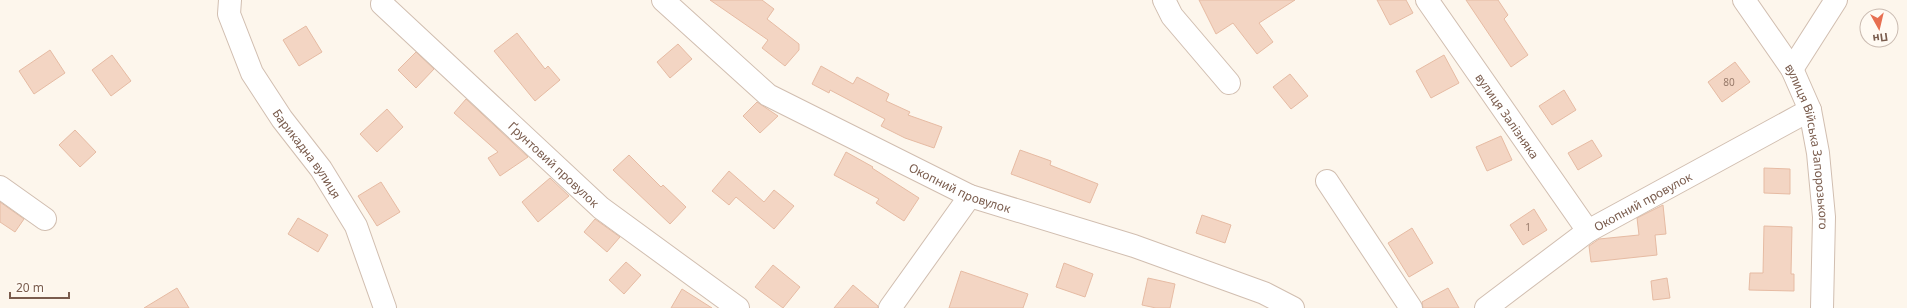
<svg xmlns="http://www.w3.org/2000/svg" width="1907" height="308" font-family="'Noto Sans',sans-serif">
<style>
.building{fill:#f3d5c3;stroke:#e6bba3}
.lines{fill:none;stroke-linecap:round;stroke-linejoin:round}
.minor-casing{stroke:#d1beb0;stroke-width:24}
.minor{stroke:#fff;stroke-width:22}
.labels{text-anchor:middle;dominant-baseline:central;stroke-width:4;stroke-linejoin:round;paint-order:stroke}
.number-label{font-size:10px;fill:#987a6a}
.street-label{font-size:12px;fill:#7a5c4d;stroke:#fffaf3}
</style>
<rect width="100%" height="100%" fill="#fdf6ec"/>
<!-- building -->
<g class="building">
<path d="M 710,0 L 762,0 L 774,9 L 767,19 L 799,44 L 799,50 L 785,66 L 762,48 L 768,40 Z"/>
<path d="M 1199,0 L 1295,0 L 1259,23 L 1273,42 L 1257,54 L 1233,23 L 1216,34 Z"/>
<path d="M 1377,0 L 1406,0 L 1413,13 L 1390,25 Z"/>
<path d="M 1466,0 L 1498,0 L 1508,15 L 1504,19 L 1528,55 L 1511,67 Z"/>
<path d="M 306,26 L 322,52 L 299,66 L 283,40 Z"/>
<path d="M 517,33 L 545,69 L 548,66 L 560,80 L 535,101 L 494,51 Z"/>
<path d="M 678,44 L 692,59 L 670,78 L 657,62 Z"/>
<path d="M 50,50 L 65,73 L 34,94 L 19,71 Z"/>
<path d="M 416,52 L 434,69 L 416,88 L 398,70 Z"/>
<path d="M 112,55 L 131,81 L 111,96 L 92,70 Z"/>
<path d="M 1444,55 L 1459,83 L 1431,98 L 1416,71 Z"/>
<path d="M 1735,62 L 1750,82 L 1722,102 L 1708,82 Z"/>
<path d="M 821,66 L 853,84 L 857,77 L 889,94 L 886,101 L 910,112 L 908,115 L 942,127 L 934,148 L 905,138 L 881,126 L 885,119 L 830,90 L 829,93 L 812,84 Z"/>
<path d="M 1290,74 L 1308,96 L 1291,109 L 1273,87 Z"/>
<path d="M 1564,90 L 1576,110 L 1552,125 L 1539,106 Z"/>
<path d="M 466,99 L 528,157 L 500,176 L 488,158 L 498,152 L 454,113 Z"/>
<path d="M 757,102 L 778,116 L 760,133 L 743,116 Z"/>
<path d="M 387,109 L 403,127 L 377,152 L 360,134 Z"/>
<path d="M 75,130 L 96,152 L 80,167 L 59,145 Z"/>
<path d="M 1501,136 L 1512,160 L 1487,171 L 1476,147 Z"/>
<path d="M 1592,140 L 1602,156 L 1578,170 L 1568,153 Z"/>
<path d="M 1020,150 L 1051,161 L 1050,165 L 1098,184 L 1090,203 L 1011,174 Z"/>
<path d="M 846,152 L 873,167 L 872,168 L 919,198 L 904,221 L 876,203 L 879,199 L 834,175 Z"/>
<path d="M 629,155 L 661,187 L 663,185 L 686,207 L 670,224 L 613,170 Z"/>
<path d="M 1764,168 L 1790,169 L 1790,194 L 1764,193 Z"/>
<path d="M 729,171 L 764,202 L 774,190 L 794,206 L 774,229 L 736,197 L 729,205 L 712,191 Z"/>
<path d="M 550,178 L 569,196 L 538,222 L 522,202 Z"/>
<path d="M 381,182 L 400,212 L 377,226 L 358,196 Z"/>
<path d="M 0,202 L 24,219 L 15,232 L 0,222 Z"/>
<path d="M 1663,205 L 1666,234 L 1655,235 L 1657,255 L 1591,262 L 1589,246 L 1599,239 L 1639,235 L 1637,218 Z"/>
<path d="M 1534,209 L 1547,230 L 1523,245 L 1510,225 Z"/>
<path d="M 1202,215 L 1231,225 L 1225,243 L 1196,233 Z"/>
<path d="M 298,218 L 328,235 L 318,252 L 288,234 Z"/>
<path d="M 595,219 L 620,237 L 607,252 L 584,232 Z"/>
<path d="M 1764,226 L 1792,227 L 1791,274 L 1794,274 L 1794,291 L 1749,290 L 1750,273 L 1763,273 Z"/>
<path d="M 1412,228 L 1433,263 L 1409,277 L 1388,243 Z"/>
<path d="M 626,262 L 641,275 L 624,294 L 609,280 Z"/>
<path d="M 1064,263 L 1093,274 L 1085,297 L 1056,287 Z"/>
<path d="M 773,265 L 800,287 L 783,308 L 755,287 Z"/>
<path d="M 961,271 L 1028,294 L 1023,308 L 949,308 Z"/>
<path d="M 1148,278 L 1175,284 L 1170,308 L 1156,308 L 1142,305 Z"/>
<path d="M 1667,278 L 1670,298 L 1653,300 L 1651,281 Z"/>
<path d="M 853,285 L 878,306 L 878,308 L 834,308 Z"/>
<path d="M 177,288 L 189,308 L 144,308 Z"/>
<path d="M 1448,288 L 1459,308 L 1423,308 L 1422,302 Z"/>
<path d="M 682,289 L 712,308 L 671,308 Z"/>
</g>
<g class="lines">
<defs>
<g id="minor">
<path id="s1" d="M 230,0 L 229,14 L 252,73 L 282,119 L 321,169 L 356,226 L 385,308"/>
<path id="s2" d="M 663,0 L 768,95 L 970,196 L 1134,246 L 1264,293 L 1293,308"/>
<path d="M 1164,0 L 1172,16 L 1229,83"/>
<path id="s3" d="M 1427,0 L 1588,231"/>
<path id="s4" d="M 1744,0 L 1792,69 L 1810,110 L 1818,153 L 1824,217 L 1822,308"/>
<path id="s5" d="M 382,4 L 601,208 L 738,308"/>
<path d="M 1792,69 L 1836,0"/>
<path d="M 1327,181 L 1411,308"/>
<path d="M 0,187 L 45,219"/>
<path d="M 890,308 L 970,196"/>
<path id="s6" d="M 1486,308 L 1588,231 L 1810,110"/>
</g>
</defs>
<!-- minor casing -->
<use href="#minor" class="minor-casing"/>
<!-- minor -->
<use href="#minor" class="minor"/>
</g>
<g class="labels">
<!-- number labels -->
<g class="number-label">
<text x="1729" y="82">80</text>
<text x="1528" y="227">1</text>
</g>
<!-- street labels -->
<g class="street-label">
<text stroke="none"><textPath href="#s3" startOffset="141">вулиця Залізняка</textPath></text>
<text stroke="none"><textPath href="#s4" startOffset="164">вулиця Війська Запорозького</textPath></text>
<text stroke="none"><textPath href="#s1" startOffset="175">Барикадна вулиця</textPath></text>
<text stroke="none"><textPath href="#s5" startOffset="235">Ґрунтовий провулок</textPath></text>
<text stroke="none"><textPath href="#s2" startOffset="355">Окопний провулок</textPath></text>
<text stroke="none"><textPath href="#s6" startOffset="190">Окопний провулок</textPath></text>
</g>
</g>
<!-- north arrow -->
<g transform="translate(1879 28) rotate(172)"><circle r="19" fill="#fffaf3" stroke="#cabbb1"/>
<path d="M0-3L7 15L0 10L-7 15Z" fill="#e76f51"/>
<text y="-6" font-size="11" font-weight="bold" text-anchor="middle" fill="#7a5c4d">Пн</text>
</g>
<!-- scale -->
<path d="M10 292v6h59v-6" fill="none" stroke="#7a5c4d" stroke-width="2"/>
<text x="16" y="292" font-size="12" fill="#7a5c4d" stroke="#fffaf3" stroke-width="3" paint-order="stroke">20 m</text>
</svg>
